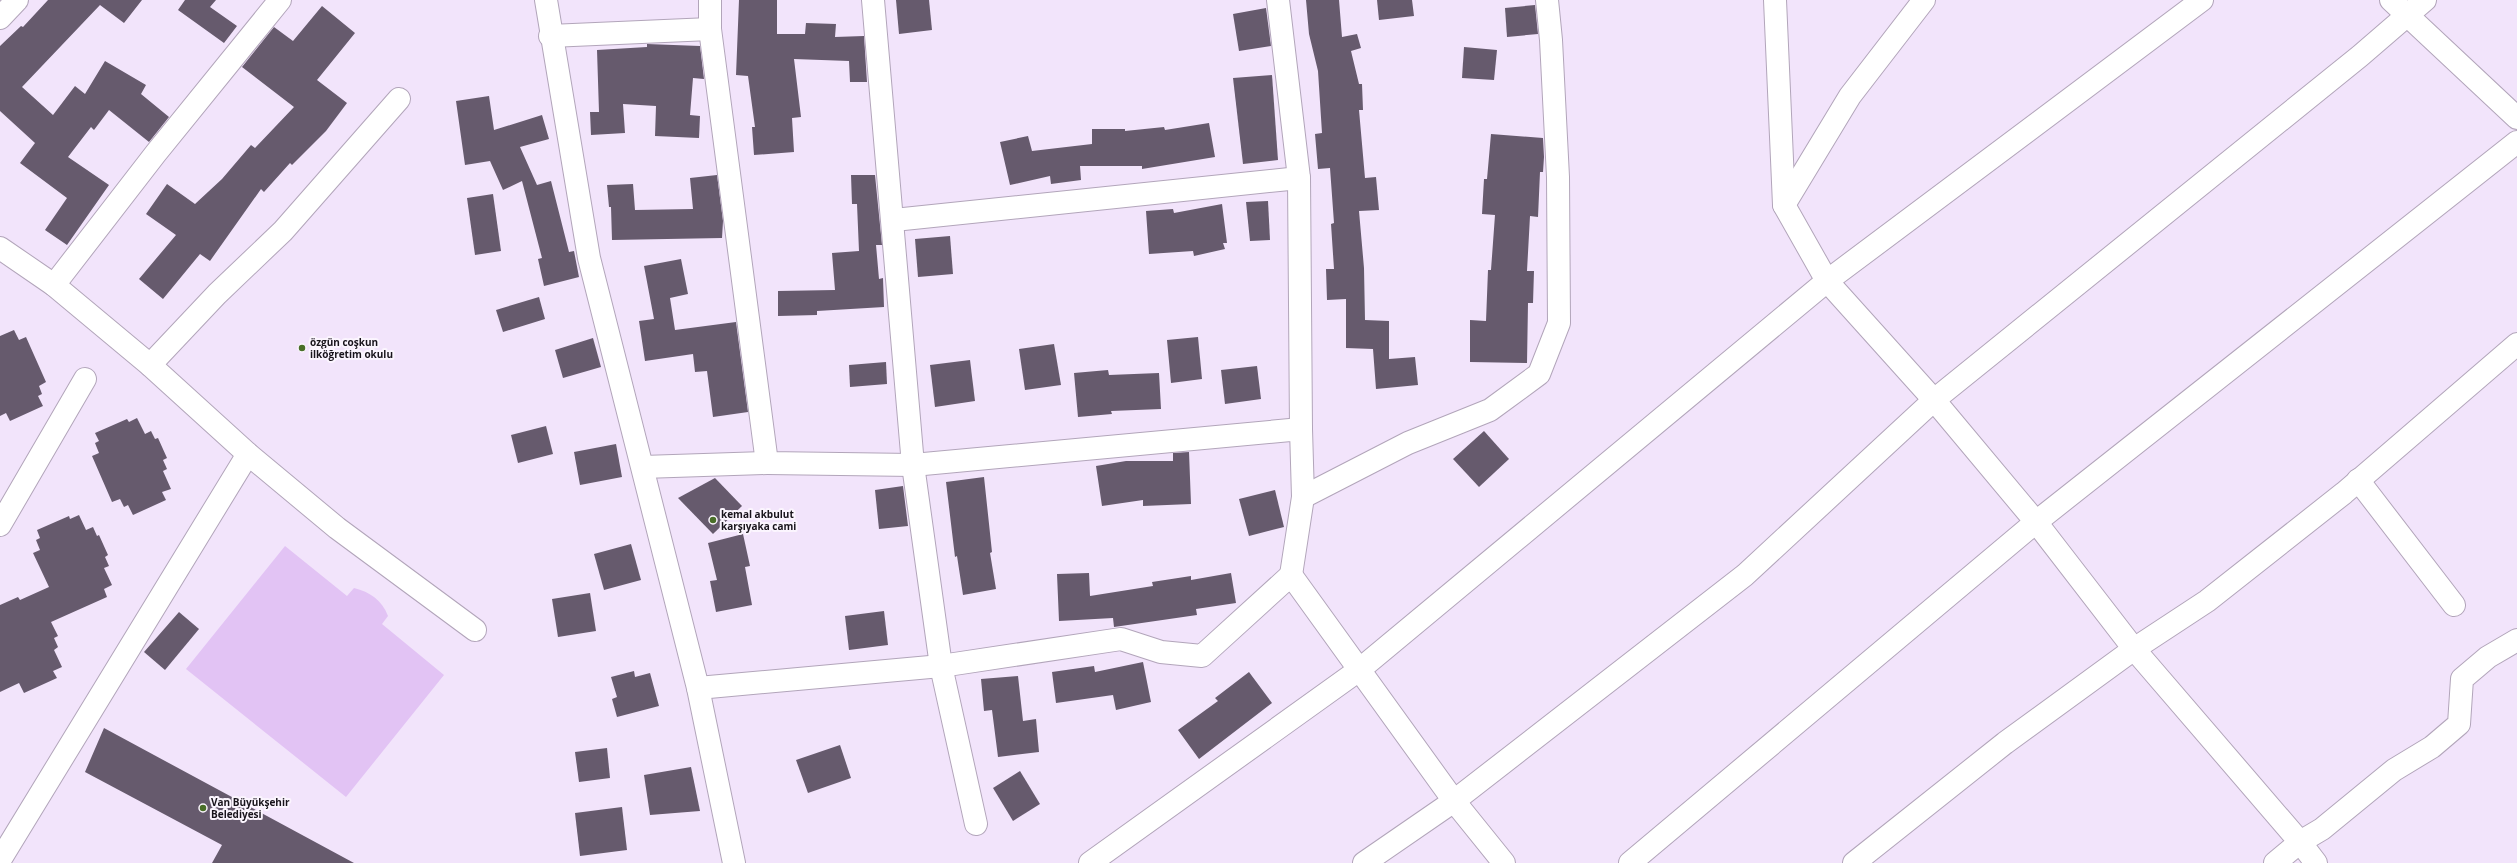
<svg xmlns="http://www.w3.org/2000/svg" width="2517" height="863" font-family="'Open Sans',sans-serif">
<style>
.green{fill:#e2c3f4}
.building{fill:#665a6d}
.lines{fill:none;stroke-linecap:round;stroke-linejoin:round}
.minor-casing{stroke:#b2a5ba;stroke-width:24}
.minor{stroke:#fff;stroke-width:22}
.poi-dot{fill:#496e28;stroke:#fbf5fe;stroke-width:1.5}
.labels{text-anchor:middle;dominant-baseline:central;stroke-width:4;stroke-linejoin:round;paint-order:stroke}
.poi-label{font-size:10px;font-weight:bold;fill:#18141b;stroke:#fbf5fe;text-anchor:start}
</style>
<rect width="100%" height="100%" fill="#f2e4fb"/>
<!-- green -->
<path class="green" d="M 285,546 L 347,596 L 354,588 C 370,592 382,600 388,616 L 382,624 L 444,675 L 346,797 L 186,669 Z"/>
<!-- building -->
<g class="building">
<path d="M 48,0 L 142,0 L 124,23 L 100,5 L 22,87 L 53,115 L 75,86 L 85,94 L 105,61 L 146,85 L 141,94 L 169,117 L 149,142 L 109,110 L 94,130 L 91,127 L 68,157 L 109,185 L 67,245 L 45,230 L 67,198 L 20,163 L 35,143 L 0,111 L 0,46 L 21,26 L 23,27 Z"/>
<path d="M 185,0 L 216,0 L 210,7 L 237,26 L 224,43 L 178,10 Z"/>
<path d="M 739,0 L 777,0 L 777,34 L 805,34 L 806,23 L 836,24 L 835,37 L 864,36 L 867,82 L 850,82 L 849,61 L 794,59 L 801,117 L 792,118 L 794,152 L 754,155 L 752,127 L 755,127 L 748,76 L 736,75 Z"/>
<path d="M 896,0 L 929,0 L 932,30 L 899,34 Z"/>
<path d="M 1306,0 L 1339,0 L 1342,37 L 1357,34 L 1361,48 L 1351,51 L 1359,84 L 1362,84 L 1363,110 L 1359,110 L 1365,178 L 1376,177 L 1379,210 L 1359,211 L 1364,268 L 1365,320 L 1389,321 L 1389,359 L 1415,357 L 1418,385 L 1376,389 L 1373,349 L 1346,348 L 1346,299 L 1327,300 L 1326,269 L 1334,269 L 1331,224 L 1334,223 L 1330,168 L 1318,169 L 1315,134 L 1322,133 L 1318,71 L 1309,34 Z"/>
<path d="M 1377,0 L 1412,0 L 1414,16 L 1379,20 Z"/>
<path d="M 1535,5 L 1538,34 L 1507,37 L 1505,8 Z"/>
<path d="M 322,6 L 355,33 L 317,80 L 347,103 L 326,131 L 292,165 L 290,163 L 264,192 L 261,189 L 210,261 L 200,254 L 163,299 L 139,279 L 176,235 L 146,214 L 167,184 L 195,204 L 222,179 L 251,145 L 255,148 L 294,107 L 242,67 L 274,27 L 293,41 Z"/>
<path d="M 1266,8 L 1271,46 L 1239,51 L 1233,14 Z"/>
<path d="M 647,44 L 700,46 L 704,79 L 693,78 L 690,115 L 700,116 L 699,138 L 655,136 L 656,106 L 623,104 L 625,133 L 591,135 L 590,112 L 599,112 L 597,50 L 647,47 Z"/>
<path d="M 1464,47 L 1497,50 L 1494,80 L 1462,78 Z"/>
<path d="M 1272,75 L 1278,160 L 1243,164 L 1233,78 Z"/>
<path d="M 489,96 L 494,130 L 542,115 L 549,139 L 520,147 L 537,185 L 551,181 L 569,252 L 574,251 L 579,277 L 544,286 L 538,259 L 542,258 L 522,181 L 503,190 L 490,161 L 465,165 L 456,101 Z"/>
<path d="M 1209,123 L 1215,157 L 1142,169 L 1142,166 L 1080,166 L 1081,180 L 1051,184 L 1050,176 L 1010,185 L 1000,142 L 1028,136 L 1032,151 L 1092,144 L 1092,129 L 1125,129 L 1125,131 L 1164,127 L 1165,130 Z"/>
<path d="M 1491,134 L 1543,138 L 1544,157 L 1543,172 L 1540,172 L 1538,217 L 1530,216 L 1527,271 L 1534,271 L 1533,303 L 1528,303 L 1527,363 L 1470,362 L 1470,320 L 1486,321 L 1488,270 L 1491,270 L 1495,215 L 1482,214 L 1484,179 L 1487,179 Z"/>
<path d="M 717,175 L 723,221 L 722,238 L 612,240 L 611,207 L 609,207 L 607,185 L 633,184 L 635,210 L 693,209 L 690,178 Z"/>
<path d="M 851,175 L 875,175 L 882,245 L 876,245 L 879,279 L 883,278 L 884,307 L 817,311 L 817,315 L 778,316 L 778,291 L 835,290 L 832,253 L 859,251 L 857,204 L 852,204 Z"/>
<path d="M 493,194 L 501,251 L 475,255 L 467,198 Z"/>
<path d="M 1268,201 L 1270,240 L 1250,241 L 1246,202 Z"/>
<path d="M 1222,204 L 1227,243 L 1223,243 L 1225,249 L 1194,256 L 1193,251 L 1149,254 L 1146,211 L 1173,209 L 1174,213 Z"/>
<path d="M 950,236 L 953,274 L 918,277 L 915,239 Z"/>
<path d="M 681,259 L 688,294 L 670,298 L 675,330 L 736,322 L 748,412 L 713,417 L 707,371 L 695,372 L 693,354 L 645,361 L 639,321 L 654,319 L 644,266 Z"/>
<path d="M 539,297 L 545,319 L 503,332 L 496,310 Z"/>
<path d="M 14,330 L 19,340 L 26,337 L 46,382 L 39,386 L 42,394 L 38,396 L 43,406 L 10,421 L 6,413 L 0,416 L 0,336 Z"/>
<path d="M 1198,337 L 1202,379 L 1171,383 L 1167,340 Z"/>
<path d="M 593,338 L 601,367 L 563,378 L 555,350 Z"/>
<path d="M 1054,344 L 1061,385 L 1025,390 L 1019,349 Z"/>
<path d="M 970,360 L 975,401 L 935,407 L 930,365 Z"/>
<path d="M 886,362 L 887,384 L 850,387 L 849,365 Z"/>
<path d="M 1257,366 L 1261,399 L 1225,404 L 1221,370 Z"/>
<path d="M 1108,370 L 1109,375 L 1159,373 L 1161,409 L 1111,411 L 1112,414 L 1078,417 L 1074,373 Z"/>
<path d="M 137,418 L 145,434 L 151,431 L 155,439 L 158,438 L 167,458 L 163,460 L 167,469 L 163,471 L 171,489 L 162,492 L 166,500 L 133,515 L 128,505 L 124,507 L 120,499 L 112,502 L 92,456 L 99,453 L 95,443 L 99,441 L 95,433 L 127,419 L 129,422 Z"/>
<path d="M 546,426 L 553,454 L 518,463 L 511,435 Z"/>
<path d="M 1484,431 L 1509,459 L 1479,487 L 1453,459 Z"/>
<path d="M 616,444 L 622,477 L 580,485 L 574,452 Z"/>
<path d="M 1189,452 L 1191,504 L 1143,506 L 1143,500 L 1102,506 L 1096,466 L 1126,461 L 1173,461 L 1173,453 Z"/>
<path d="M 984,477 L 992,552 L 990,553 L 996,589 L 963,595 L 957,556 L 955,557 L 946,482 Z"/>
<path d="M 715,478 L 742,506 L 713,534 L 678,498 Z"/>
<path d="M 903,486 L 908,526 L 879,529 L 875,490 Z"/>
<path d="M 1275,490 L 1284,527 L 1249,536 L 1239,499 Z"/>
<path d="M 79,515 L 86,530 L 93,527 L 97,536 L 99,535 L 108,555 L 105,557 L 109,566 L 104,568 L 112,585 L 104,589 L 107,597 L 51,622 L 58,636 L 54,638 L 58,647 L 54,650 L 62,667 L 53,671 L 57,678 L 24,693 L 19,683 L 0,692 L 0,605 L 18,597 L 20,600 L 49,587 L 33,553 L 40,550 L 36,540 L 40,538 L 37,530 L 69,516 L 70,519 Z"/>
<path d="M 743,534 L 750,566 L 745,567 L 752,605 L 716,612 L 710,581 L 717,580 L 708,543 Z"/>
<path d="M 631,544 L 641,580 L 604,590 L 594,554 Z"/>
<path d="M 1089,573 L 1090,596 L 1153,586 L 1152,582 L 1191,576 L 1191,580 L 1231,573 L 1236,603 L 1196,609 L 1197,615 L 1114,627 L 1113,618 L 1059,621 L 1057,574 Z"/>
<path d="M 590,593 L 596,631 L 558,637 L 552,599 Z"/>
<path d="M 884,611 L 888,645 L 849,650 L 845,616 Z"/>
<path d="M 179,612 L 199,629 L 165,670 L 144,652 Z"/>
<path d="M 1143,662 L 1151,702 L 1116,710 L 1113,695 L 1056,703 L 1052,672 L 1094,666 L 1095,672 Z"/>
<path d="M 634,671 L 635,677 L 650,673 L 659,706 L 617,717 L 612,699 L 617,697 L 611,677 Z"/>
<path d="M 1249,672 L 1272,703 L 1199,759 L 1178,730 L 1218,701 L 1215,698 Z"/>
<path d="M 1018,676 L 1023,721 L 1036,719 L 1039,752 L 998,757 L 992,710 L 984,711 L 981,679 Z"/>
<path d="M 104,728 L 354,863 L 212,863 L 222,845 L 85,772 Z"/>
<path d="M 840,745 L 851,778 L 808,793 L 796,760 Z"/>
<path d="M 607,748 L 610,778 L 579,782 L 575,752 Z"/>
<path d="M 691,767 L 700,811 L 650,815 L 644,775 Z"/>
<path d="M 1020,771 L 1040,804 L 1013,821 L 993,788 Z"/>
<path d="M 622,807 L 627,850 L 580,856 L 575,813 Z"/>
</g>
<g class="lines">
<defs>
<g id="minor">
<path d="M 546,0 L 589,258 L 698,688 L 734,863"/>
<path d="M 710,0 L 710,29 L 767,463 L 913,465 L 1301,429 L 1303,497 L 1291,575"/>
<path d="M 873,0 L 913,465 L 941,666 L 976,824"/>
<path d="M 1278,0 L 1299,178 L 1301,429"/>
<path d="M 1775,0 L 1784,205 L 1827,281 L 1934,400 L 2036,522 L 2134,649 L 2300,842 L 2275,863"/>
<path d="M 2391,0 L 2517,118"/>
<path d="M 0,18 L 17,0"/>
<path d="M 550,36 L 710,29"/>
<path d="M 1784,205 L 1850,96 L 1924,0"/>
<path d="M 894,220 L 1299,178"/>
<path d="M 0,248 L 54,285 L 150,365 L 248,454 L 337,528 L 475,630"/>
<path d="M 54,285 L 156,153 L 280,0"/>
<path d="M 150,365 L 217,294 L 283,231 L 399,99"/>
<path d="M 643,467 L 767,463"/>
<path d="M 2358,480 L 2454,605"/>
<path d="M 1303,497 L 1408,443 L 1490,410 L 1539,374 L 1559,323 L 1558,177 L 1551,40 L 1547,0"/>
<path d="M 0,525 L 85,379"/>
<path d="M 698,688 L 941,666 L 1121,639 L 1161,652 L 1202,656 L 1291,575 L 1454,801 L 1504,863"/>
<path d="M 0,860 L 248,454"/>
<path d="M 1090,863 L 1359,670 L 1827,281 L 2202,0"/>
<path d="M 1364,863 L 1454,801 L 1745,575 L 1934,400 L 2360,56 L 2425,0"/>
<path d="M 1630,863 L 2036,522 L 2517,142"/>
<path d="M 1854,863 L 2005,743 L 2134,649 L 2207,601 L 2344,493 L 2517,344"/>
<path d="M 2316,863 L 2300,842 L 2322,829 L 2394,770 L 2432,747 L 2459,724 L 2462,679 L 2488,657 L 2517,640"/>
</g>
</defs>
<!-- minor casing -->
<use href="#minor" class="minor-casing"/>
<!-- minor -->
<use href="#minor" class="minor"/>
</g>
<!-- markers -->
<g class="poi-dot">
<circle cx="302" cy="348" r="4"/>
<circle cx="713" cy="520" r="4"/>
<circle cx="203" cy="808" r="4"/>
</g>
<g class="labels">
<!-- poi labels -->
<g class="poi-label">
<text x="310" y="342">özgün coşkun<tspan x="310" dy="12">ilköğretim okulu</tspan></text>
<text x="721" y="514">kemal akbulut<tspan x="721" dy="12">karşıyaka cami</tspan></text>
<text x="211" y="802">Van Büyükşehir<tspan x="211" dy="12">Belediyesi</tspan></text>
</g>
</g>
</svg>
